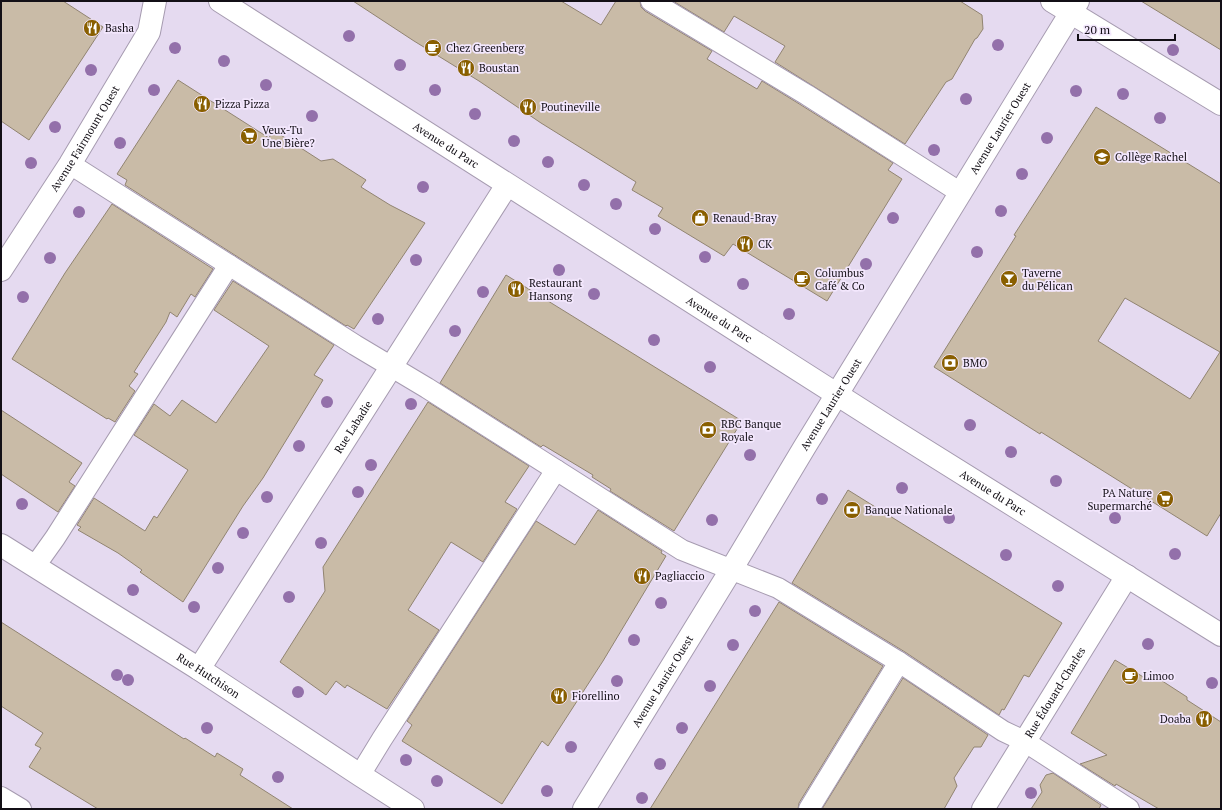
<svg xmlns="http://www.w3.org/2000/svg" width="1222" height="810" font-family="'PT Serif',serif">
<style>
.building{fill:#c9bba7;stroke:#918471;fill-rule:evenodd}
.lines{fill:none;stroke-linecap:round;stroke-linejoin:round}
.service-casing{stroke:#a69bb0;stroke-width:22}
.minor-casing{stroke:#a69bb0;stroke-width:24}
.tertiary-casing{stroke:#a69bb0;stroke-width:24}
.secondary-casing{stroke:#a69bb0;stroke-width:24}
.service{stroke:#fff;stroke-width:20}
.minor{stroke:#fff;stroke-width:22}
.tertiary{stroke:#fff;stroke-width:22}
.secondary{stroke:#fff;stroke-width:22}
.tree{fill:#9370aa}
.labels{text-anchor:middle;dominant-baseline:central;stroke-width:3.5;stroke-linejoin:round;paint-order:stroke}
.poi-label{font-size:11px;fill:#130f16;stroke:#f3e7fd;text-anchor:start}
.street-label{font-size:11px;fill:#130f16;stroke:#f3e7fd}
</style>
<rect width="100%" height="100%" fill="#e5daf0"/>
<!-- building -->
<g class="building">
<path d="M 1,1 L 63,1 L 103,27 L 29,140 L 1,121 Z"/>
<path d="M 353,1 L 561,1 L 601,25 L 616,1 L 640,1 L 641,7 L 645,11 L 712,51 L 707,59 L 757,89 L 762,81 L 801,105 L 893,163 L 888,170 L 902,179 L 827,301 L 733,244 L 724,256 L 658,216 L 663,208 L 632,190 L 636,182 L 541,123 L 479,81 L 414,41 Z"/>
<path d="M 673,1 L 960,1 L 982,15 L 983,29 L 977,38 L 975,39 L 952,79 L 946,82 L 905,144 L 775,62 L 785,46 L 734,16 L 724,32 Z"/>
<path d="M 1141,1 L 1221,1 L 1221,50 Z"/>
<path d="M 178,80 L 269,138 L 273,130 L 321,161 L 333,159 L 366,180 L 361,187 L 390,205 L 425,223 L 354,329 L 347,325 L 346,326 L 125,185 L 127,180 L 117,174 Z"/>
<path d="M 1096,107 L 1221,184 L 1221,513 L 1207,536 L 1041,432 L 1040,434 L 934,367 L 1016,236 L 1014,235 ZM 1125,298 L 1220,352 L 1190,399 L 1098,341 Z"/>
<path d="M 112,204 L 213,269 L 195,297 L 191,294 L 177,317 L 170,312 L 166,322 L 134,372 L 138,374 L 129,386 L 135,391 L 115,422 L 108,418 L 107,419 L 12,359 L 65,273 Z"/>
<path d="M 506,275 L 742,421 L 674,531 L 610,491 L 611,489 L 592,477 L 593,475 L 543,445 L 541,447 L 440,383 Z"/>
<path d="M 233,281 L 334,345 L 314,375 L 323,380 L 263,478 L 243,506 L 183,602 L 140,572 L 142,570 L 118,553 L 78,530 L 81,527 L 77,525 L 94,498 L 145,531 L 154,516 L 157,518 L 188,470 L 134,435 L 154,404 L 170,416 L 182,400 L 216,423 L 269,346 L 214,310 Z"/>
<path d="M 428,402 L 529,466 L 505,502 L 517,509 L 483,562 L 451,542 L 408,610 L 439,630 L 387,709 L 347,685 L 345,688 L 336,681 L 326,695 L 280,662 L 325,591 L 323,567 Z"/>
<path d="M 1,410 L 82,463 L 69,482 L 75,486 L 58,512 L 1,474 Z"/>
<path d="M 848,490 L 1062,623 L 1029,677 L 1024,675 L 1004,710 L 1002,709 L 999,715 L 905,652 L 792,583 Z"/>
<path d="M 598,510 L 662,551 L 661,553 L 666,556 L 603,661 L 548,746 L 542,741 L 502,804 L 402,741 L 412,725 L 407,721 L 536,521 L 575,545 Z"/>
<path d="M 779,602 L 883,666 L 799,803 L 798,809 L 650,809 Z"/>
<path d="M 1,622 L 184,739 L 185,738 L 215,757 L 217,753 L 243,769 L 240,775 L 293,809 L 98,809 L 29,767 L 41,748 L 35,745 L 43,733 L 1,706 Z"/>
<path d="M 1115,660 L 1145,678 L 1153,675 L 1187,697 L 1187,700 L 1201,709 L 1221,722 L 1221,809 L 1159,809 L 1116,784 L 1115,786 L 1080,764 L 1107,755 L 1071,733 Z"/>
<path d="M 903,678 L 988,735 L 981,747 L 974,747 L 954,778 L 957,786 L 944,809 L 822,809 Z"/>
<path d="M 1053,773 L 1101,805 L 1099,809 L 1031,809 L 1042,792 L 1040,785 L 1046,775 Z"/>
</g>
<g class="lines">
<defs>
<g id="service">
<path d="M 651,1 L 807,95 L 961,193"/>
<path d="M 70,164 L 355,345 L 427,388 L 682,550 L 778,588 L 899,662 L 1003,731 L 1024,741 L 1129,809"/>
<path d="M 35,566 L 55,538 L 229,265"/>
<path d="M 360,775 L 382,739 L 556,470"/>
<path d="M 1,797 L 21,809"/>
<path d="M 809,809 L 899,662"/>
</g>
<g id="minor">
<path d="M 1052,1 L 1221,104"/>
<path id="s1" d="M 1,270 L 70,164 L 149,32 L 155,1"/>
<path id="s2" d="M 1,545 L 199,669 L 360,775 L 413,809"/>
<path id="s3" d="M 199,669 L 507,185"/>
<path id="s4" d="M 983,809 L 1127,576"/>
</g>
<g id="tertiary">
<path id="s5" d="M 584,809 L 731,570 L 804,448 L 1078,1"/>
</g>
<g id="secondary">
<path id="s6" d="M 220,1 L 888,427 L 1221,635"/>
</g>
</defs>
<!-- service casing -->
<use href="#service" class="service-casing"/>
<!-- minor casing -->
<use href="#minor" class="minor-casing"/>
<!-- tertiary casing -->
<use href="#tertiary" class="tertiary-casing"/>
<!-- secondary casing -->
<use href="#secondary" class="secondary-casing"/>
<!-- service -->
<use href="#service" class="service"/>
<!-- minor -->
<use href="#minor" class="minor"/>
<!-- tertiary -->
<use href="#tertiary" class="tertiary"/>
<!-- secondary -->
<use href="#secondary" class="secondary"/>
</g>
<!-- trees -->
<g class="tree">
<circle cx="349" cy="36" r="6"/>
<circle cx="998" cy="45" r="6"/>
<circle cx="175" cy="48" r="6"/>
<circle cx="1173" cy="50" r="6"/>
<circle cx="224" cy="61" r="6"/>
<circle cx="400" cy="65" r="6"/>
<circle cx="91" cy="70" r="6"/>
<circle cx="266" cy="85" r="6"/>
<circle cx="154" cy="90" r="6"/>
<circle cx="435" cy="90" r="6"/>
<circle cx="1076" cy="91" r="6"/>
<circle cx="1123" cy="94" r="6"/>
<circle cx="966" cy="99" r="6"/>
<circle cx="475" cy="114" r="6"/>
<circle cx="312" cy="116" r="6"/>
<circle cx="1160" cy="118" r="6"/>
<circle cx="55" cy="127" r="6"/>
<circle cx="1047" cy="138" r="6"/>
<circle cx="514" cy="141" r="6"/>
<circle cx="120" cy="143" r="6"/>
<circle cx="934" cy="150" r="6"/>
<circle cx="548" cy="162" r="6"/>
<circle cx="31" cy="163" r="6"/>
<circle cx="1022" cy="174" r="6"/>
<circle cx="584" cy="185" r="6"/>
<circle cx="423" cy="187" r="6"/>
<circle cx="616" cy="204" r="6"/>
<circle cx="1001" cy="211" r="6"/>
<circle cx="79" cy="212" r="6"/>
<circle cx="893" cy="218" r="6"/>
<circle cx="655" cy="229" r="6"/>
<circle cx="977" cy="252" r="6"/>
<circle cx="705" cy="257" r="6"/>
<circle cx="50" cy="258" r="6"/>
<circle cx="416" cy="260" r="6"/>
<circle cx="866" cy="264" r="6"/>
<circle cx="559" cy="270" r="6"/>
<circle cx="743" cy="284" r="6"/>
<circle cx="483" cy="292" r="6"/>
<circle cx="594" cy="294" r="6"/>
<circle cx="23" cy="297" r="6"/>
<circle cx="789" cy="314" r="6"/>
<circle cx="378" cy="319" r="6"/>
<circle cx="455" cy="331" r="6"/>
<circle cx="654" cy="340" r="6"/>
<circle cx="710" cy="367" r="6"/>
<circle cx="327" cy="402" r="6"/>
<circle cx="411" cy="404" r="6"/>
<circle cx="970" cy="425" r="6"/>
<circle cx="299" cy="446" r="6"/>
<circle cx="1011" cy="452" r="6"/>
<circle cx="750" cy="455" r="6"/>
<circle cx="371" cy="465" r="6"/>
<circle cx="1056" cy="481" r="6"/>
<circle cx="902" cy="488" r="6"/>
<circle cx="358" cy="492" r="6"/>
<circle cx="267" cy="497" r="6"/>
<circle cx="822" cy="499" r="6"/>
<circle cx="22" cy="504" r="6"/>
<circle cx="949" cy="518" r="6"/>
<circle cx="1115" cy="518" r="6"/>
<circle cx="712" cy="520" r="6"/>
<circle cx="243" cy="533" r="6"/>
<circle cx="321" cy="543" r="6"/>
<circle cx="1175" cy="554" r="6"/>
<circle cx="1006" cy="555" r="6"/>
<circle cx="218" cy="568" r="6"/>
<circle cx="1058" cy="586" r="6"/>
<circle cx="133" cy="590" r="6"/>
<circle cx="289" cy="597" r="6"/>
<circle cx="661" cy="603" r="6"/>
<circle cx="194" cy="607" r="6"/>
<circle cx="755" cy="611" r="6"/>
<circle cx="634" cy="640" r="6"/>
<circle cx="1148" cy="644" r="6"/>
<circle cx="733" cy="645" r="6"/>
<circle cx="117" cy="675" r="6"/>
<circle cx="128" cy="680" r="6"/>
<circle cx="617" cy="681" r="6"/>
<circle cx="1212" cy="683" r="6"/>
<circle cx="710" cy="686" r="6"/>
<circle cx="298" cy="692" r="6"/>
<circle cx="207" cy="728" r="6"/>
<circle cx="682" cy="728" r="6"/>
<circle cx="571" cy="747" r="6"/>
<circle cx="406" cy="760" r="6"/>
<circle cx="660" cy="764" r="6"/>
<circle cx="278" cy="777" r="6"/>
<circle cx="437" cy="781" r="6"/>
<circle cx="547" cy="791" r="6"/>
<circle cx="1031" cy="793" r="6"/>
<circle cx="642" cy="798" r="6"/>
</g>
<!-- icons -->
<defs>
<symbol id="restaurant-disc" viewBox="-11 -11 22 22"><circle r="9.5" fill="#895f00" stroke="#f3e7fd"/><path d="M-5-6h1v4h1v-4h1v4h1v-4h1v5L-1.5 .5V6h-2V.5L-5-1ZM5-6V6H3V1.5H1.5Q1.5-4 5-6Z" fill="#fff"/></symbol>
<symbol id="cafe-disc" viewBox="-11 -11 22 22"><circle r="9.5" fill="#895f00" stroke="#f3e7fd"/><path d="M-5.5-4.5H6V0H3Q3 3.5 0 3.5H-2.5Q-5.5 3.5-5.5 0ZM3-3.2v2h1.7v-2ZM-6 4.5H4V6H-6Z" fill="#fff"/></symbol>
<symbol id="supermarket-disc" viewBox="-11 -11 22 22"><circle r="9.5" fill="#895f00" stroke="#f3e7fd"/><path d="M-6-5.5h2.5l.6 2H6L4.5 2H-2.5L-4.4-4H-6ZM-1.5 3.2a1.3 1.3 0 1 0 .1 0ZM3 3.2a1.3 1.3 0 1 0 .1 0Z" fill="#fff"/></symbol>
<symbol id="school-disc" viewBox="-11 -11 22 22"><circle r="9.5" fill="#895f00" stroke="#f3e7fd"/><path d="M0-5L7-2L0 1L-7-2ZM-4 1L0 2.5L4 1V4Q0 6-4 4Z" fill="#fff"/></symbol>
<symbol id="shop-disc" viewBox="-11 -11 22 22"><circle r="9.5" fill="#895f00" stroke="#f3e7fd"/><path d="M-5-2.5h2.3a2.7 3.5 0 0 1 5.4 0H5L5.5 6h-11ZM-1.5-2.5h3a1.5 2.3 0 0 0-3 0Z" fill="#fff"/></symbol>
<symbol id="bar-disc" viewBox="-11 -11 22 22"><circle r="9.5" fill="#895f00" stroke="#f3e7fd"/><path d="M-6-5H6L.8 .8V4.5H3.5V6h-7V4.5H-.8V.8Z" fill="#fff"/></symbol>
<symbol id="bank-disc" viewBox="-11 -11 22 22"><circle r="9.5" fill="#895f00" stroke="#f3e7fd"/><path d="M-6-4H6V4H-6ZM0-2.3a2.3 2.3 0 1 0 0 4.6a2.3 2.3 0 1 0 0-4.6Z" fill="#fff"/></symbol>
</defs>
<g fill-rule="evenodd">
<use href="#restaurant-disc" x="82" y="18" width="20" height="20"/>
<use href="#cafe-disc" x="423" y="38" width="20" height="20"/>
<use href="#restaurant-disc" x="456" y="58" width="20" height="20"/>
<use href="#restaurant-disc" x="192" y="94" width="20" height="20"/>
<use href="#restaurant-disc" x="518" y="97" width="20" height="20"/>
<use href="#supermarket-disc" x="239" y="126" width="20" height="20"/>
<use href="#school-disc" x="1092" y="147" width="20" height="20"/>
<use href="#shop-disc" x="690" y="208" width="20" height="20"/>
<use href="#restaurant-disc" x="735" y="234" width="20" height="20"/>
<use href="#cafe-disc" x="792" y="269" width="20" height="20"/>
<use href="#bar-disc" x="999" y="269" width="20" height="20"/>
<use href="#restaurant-disc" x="506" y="279" width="20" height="20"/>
<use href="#bank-disc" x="940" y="353" width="20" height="20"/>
<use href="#bank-disc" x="698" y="420" width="20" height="20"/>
<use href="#supermarket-disc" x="1155" y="489" width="20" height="20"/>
<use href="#bank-disc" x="842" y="500" width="20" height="20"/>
<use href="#restaurant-disc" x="632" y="566" width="20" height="20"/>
<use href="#cafe-disc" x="1120" y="666" width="20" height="20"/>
<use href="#restaurant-disc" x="549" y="686" width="20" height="20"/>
<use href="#restaurant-disc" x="1194" y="709" width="20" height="20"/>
</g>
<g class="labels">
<!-- poi labels -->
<g class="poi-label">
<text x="105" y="28">Basha</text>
<text x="446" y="48">Chez Greenberg</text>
<text x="479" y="68">Boustan</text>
<text x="215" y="104">Pizza Pizza</text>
<text x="541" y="107">Poutineville</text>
<text x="262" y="130">Veux-Tu<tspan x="262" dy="13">Une Bière?</tspan></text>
<text x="1115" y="157">Collège Rachel</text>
<text x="713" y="218">Renaud-Bray</text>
<text x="758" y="244">CK</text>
<text x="815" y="273">Columbus<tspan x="815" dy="13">Café &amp; Co</tspan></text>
<text x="1022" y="273">Taverne<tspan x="1022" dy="13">du Pélican</tspan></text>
<text x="529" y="283">Restaurant<tspan x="529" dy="13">Hansong</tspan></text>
<text x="963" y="363">BMO</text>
<text x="721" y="424">RBC Banque<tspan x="721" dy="13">Royale</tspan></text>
<text x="1152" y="493" text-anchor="end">PA Nature<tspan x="1152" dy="13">Supermarché</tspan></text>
<text x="865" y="510">Banque Nationale</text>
<text x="655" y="576">Pagliaccio</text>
<text x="1143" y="676">Limoo</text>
<text x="572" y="696">Fiorellino</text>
<text x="1191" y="719" text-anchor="end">Doaba</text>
</g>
<!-- street labels -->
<g class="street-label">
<text stroke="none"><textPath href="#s5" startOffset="798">Avenue Laurier Ouest</textPath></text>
<text stroke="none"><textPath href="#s1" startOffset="156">Avenue Fairmount Ouest</textPath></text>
<text stroke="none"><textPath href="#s6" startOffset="268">Avenue du Parc</textPath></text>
<text stroke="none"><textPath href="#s6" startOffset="592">Avenue du Parc</textPath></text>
<text stroke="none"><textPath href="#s5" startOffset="474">Avenue Laurier Ouest</textPath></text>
<text stroke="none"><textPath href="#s3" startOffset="287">Rue Labadie</textPath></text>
<text stroke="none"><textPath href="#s6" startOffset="916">Avenue du Parc</textPath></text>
<text stroke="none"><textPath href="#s2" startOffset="245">Rue Hutchison</textPath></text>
<text stroke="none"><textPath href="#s5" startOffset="150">Avenue Laurier Ouest</textPath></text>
<text stroke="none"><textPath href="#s4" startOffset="137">Rue Édouard-Charles</textPath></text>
</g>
</g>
<!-- border -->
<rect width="1222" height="810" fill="none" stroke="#130f16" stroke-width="4"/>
<!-- scale -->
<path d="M1078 34v6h97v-6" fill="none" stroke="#130f16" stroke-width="2"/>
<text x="1084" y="34" font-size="12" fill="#130f16" stroke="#f3e7fd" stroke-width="3" paint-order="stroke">20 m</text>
</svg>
